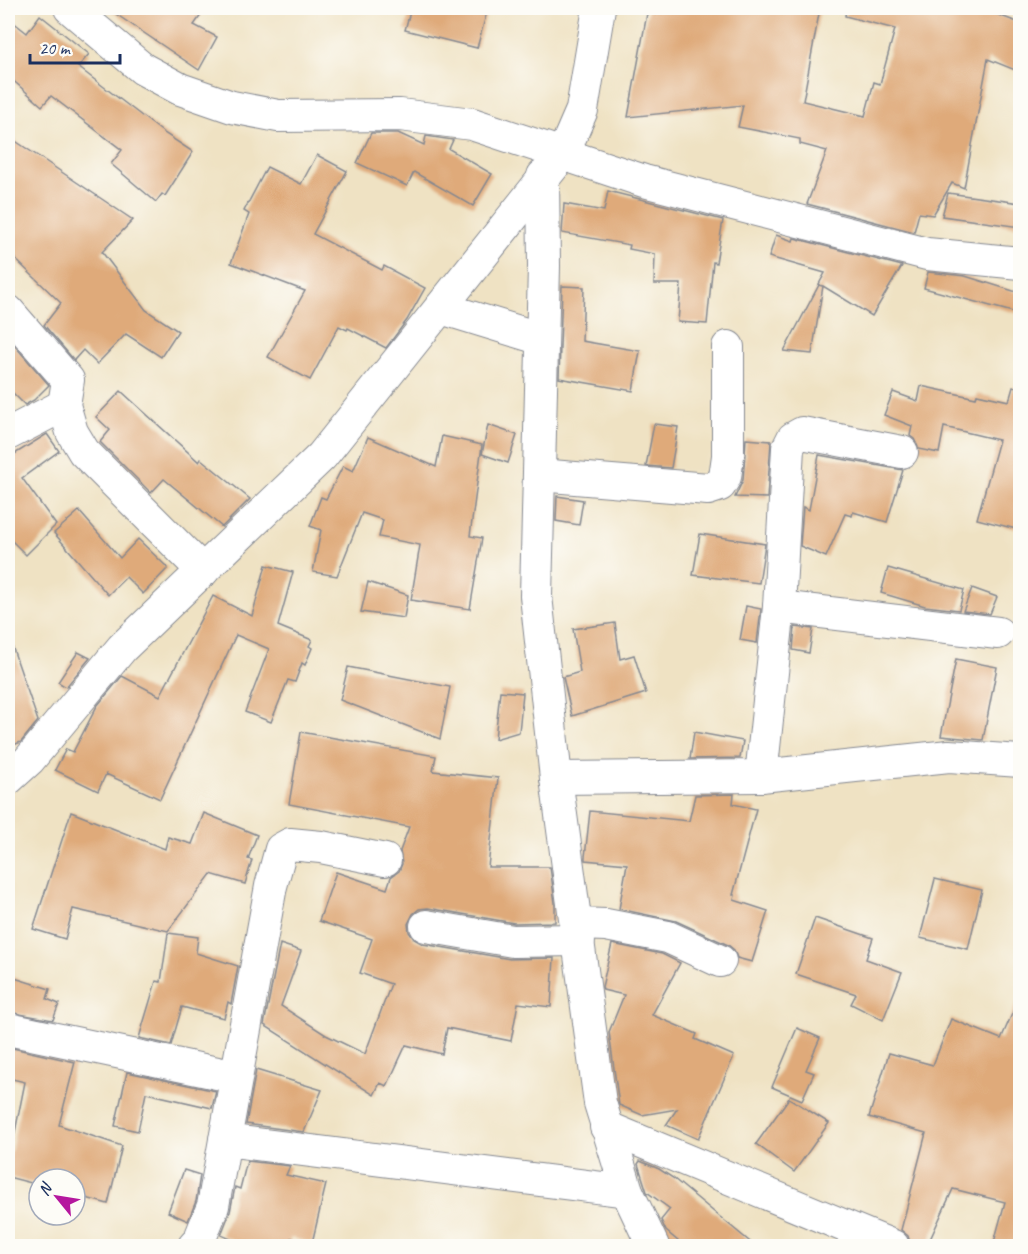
<svg xmlns="http://www.w3.org/2000/svg" width="1028" height="1254" font-family="Caveat,sans-serif">
<style>
.building{fill:#dfaa7a}
.lines{fill:none;stroke-linecap:round;stroke-linejoin:round}
.minor-casing{stroke:#858890;stroke-width:34}
.minor{stroke:#fff;stroke-width:32}
</style>
<rect width="100%" height="100%" fill="#fdfcf7"/>
<filter id="ink" filterUnits="userSpaceOnUse"><feTurbulence type="fractalNoise" baseFrequency=".0167" numOctaves="2"/><feDisplacementMap in="SourceGraphic" scale="12" xChannelSelector="R" yChannelSelector="G"/><feConvolveMatrix kernelMatrix="1 2 1 2 8 2 1 2 1" color-interpolation-filters="sRGB"/></filter>
<filter id="wash" filterUnits="userSpaceOnUse"><feTurbulence type="fractalNoise" baseFrequency=".008" numOctaves="4" result="noise"/><feDisplacementMap in="SourceGraphic" scale="24" xChannelSelector="R" yChannelSelector="G"/><feGaussianBlur stdDeviation="1.35" result="paint"/><feColorMatrix in="noise" values="0 0 0 0 0 0 0 0 0 0 0 0 0 0 0 0 0 1.4 0 .05"/><feComposite in="paint" operator="in"/></filter>
<g filter="url(#wash)">
<rect width="100%" height="100%" fill="#efe2c3"/>
<g id="blocks">
<!-- building -->
<g class="building">
<path d="M 107,8 L 206,8 L 194,25 L 217,37 L 199,70 Z"/>
<path d="M 411,8 L 488,8 L 477,48 L 405,30 Z"/>
<path d="M 648,8 L 820,8 L 803,101 L 865,116 L 874,82 L 880,84 L 895,29 L 845,16 L 846,8 L 994,8 L 993,13 L 1020,23 L 1020,72 L 988,59 L 964,188 L 952,183 L 933,215 L 919,213 L 914,232 L 807,204 L 827,151 L 800,144 L 800,139 L 738,127 L 743,105 L 628,117 Z"/>
<path d="M 40,15 L 89,54 L 78,67 L 164,133 L 193,152 L 165,196 L 162,194 L 156,202 L 111,164 L 122,150 L 51,96 L 42,106 L 8,76 L 8,18 L 27,33 Z"/>
<path d="M 371,133 L 398,133 L 424,145 L 426,136 L 453,140 L 449,149 L 492,174 L 473,206 L 414,172 L 407,186 L 357,163 Z"/>
<path d="M 8,136 L 133,220 L 102,252 L 146,310 L 178,331 L 161,357 L 126,334 L 97,364 L 83,350 L 74,360 L 44,325 L 61,303 L 8,252 Z"/>
<path d="M 317,155 L 347,171 L 313,234 L 382,270 L 384,266 L 425,288 L 407,320 L 386,348 L 348,328 L 347,330 L 339,326 L 310,380 L 268,357 L 305,291 L 231,263 L 249,214 L 244,211 L 267,167 L 301,184 Z"/>
<path d="M 608,191 L 723,220 L 716,263 L 713,262 L 707,324 L 678,322 L 681,284 L 654,284 L 655,254 L 629,249 L 630,245 L 562,233 L 564,204 L 604,211 Z"/>
<path d="M 948,193 L 1020,203 L 1020,227 L 942,216 Z"/>
<path d="M 776,235 L 793,241 L 794,238 L 902,266 L 872,316 L 823,286 L 812,354 L 784,351 L 819,285 L 822,286 L 819,284 L 825,273 L 769,257 Z"/>
<path d="M 928,272 L 965,276 L 1020,293 L 1020,314 L 924,288 Z"/>
<path d="M 562,286 L 584,287 L 582,341 L 640,351 L 633,391 L 559,378 Z"/>
<path d="M 8,338 L 49,385 L 34,400 L 25,405 L 8,388 Z"/>
<path d="M 921,386 L 976,398 L 977,394 L 1009,401 L 1013,387 L 1020,388 L 1020,530 L 977,519 L 999,440 L 944,427 L 939,453 L 919,449 L 914,439 L 910,436 L 912,426 L 884,415 L 893,392 L 918,401 Z"/>
<path d="M 121,391 L 199,462 L 201,459 L 250,499 L 222,527 L 164,479 L 151,493 L 100,442 L 110,430 L 96,417 Z"/>
<path d="M 654,424 L 678,427 L 671,468 L 646,466 Z"/>
<path d="M 488,425 L 517,435 L 508,463 L 482,454 Z"/>
<path d="M 47,434 L 59,451 L 22,478 L 56,525 L 26,555 L 8,537 L 8,458 Z"/>
<path d="M 442,436 L 482,445 L 470,536 L 482,538 L 470,609 L 411,600 L 420,545 L 379,537 L 383,520 L 362,513 L 337,576 L 313,572 L 321,530 L 310,526 L 321,497 L 326,499 L 343,466 L 353,471 L 368,437 L 436,467 Z"/>
<path d="M 746,439 L 771,441 L 767,498 L 735,497 L 743,480 Z"/>
<path d="M 819,455 L 903,470 L 887,522 L 853,512 L 852,516 L 845,514 L 826,557 L 800,546 L 803,507 L 809,510 Z"/>
<path d="M 557,496 L 583,500 L 579,525 L 556,521 Z"/>
<path d="M 79,511 L 120,558 L 138,539 L 168,568 L 143,594 L 126,577 L 108,595 L 54,533 Z"/>
<path d="M 700,534 L 765,544 L 759,583 L 693,575 Z"/>
<path d="M 266,565 L 293,572 L 278,626 L 312,640 L 309,646 L 312,648 L 305,665 L 302,663 L 295,682 L 288,680 L 271,722 L 245,712 L 269,649 L 236,635 L 160,799 L 106,774 L 98,791 L 55,770 L 66,749 L 73,752 L 97,706 L 122,676 L 160,696 L 213,596 L 252,616 Z"/>
<path d="M 888,568 L 964,590 L 959,610 L 925,606 L 881,593 Z"/>
<path d="M 368,582 L 408,595 L 404,618 L 361,612 Z"/>
<path d="M 972,588 L 997,597 L 990,614 L 963,611 Z"/>
<path d="M 746,606 L 761,609 L 757,643 L 740,640 Z"/>
<path d="M 615,623 L 620,659 L 634,655 L 646,693 L 572,716 L 563,677 L 580,672 L 573,629 Z"/>
<path d="M 795,627 L 813,629 L 809,653 L 793,650 Z"/>
<path d="M 11,643 L 38,721 L 21,742 L 8,747 L 8,644 Z"/>
<path d="M 78,652 L 90,658 L 66,687 L 58,682 Z"/>
<path d="M 956,659 L 997,667 L 983,740 L 941,736 Z"/>
<path d="M 348,667 L 450,687 L 440,739 L 340,700 Z"/>
<path d="M 500,691 L 523,693 L 519,732 L 495,739 Z"/>
<path d="M 301,732 L 436,756 L 433,771 L 498,778 L 488,867 L 550,867 L 555,903 L 555,922 L 514,923 L 428,908 L 419,909 L 413,914 L 408,924 L 409,932 L 414,939 L 423,944 L 510,959 L 554,958 L 551,1007 L 518,1003 L 511,1041 L 447,1028 L 442,1054 L 406,1045 L 387,1086 L 380,1083 L 374,1095 L 264,1025 L 280,944 L 301,951 L 281,1006 L 326,1035 L 365,1054 L 391,984 L 360,973 L 372,939 L 319,921 L 336,872 L 387,889 L 391,877 L 399,871 L 402,864 L 400,851 L 409,827 L 289,804 Z"/>
<path d="M 694,732 L 743,741 L 740,758 L 690,759 Z"/>
<path d="M 734,794 L 733,804 L 756,809 L 733,895 L 735,895 L 734,900 L 768,911 L 752,962 L 737,958 L 734,950 L 728,945 L 676,921 L 619,909 L 627,864 L 585,860 L 585,857 L 590,811 L 689,821 L 695,795 Z"/>
<path d="M 71,812 L 165,849 L 168,837 L 192,844 L 204,813 L 257,835 L 248,859 L 252,860 L 245,884 L 211,874 L 168,931 L 73,909 L 65,939 L 33,929 Z"/>
<path d="M 935,879 L 982,890 L 968,949 L 920,938 Z"/>
<path d="M 815,918 L 873,938 L 866,959 L 902,972 L 883,1020 L 851,1004 L 856,994 L 796,974 Z"/>
<path d="M 168,933 L 198,937 L 196,953 L 238,966 L 231,1004 L 228,1002 L 224,1018 L 182,1007 L 171,1045 L 139,1038 L 156,981 L 161,982 Z"/>
<path d="M 612,944 L 662,954 L 680,963 L 652,1015 L 697,1034 L 695,1039 L 734,1056 L 698,1139 L 666,1125 L 677,1109 L 642,1115 L 619,1105 L 609,1032 L 624,995 L 603,990 L 602,987 Z"/>
<path d="M 8,976 L 50,989 L 47,999 L 59,1004 L 53,1020 L 8,1012 Z"/>
<path d="M 1020,996 L 1020,1246 L 993,1246 L 1005,1202 L 953,1189 L 927,1246 L 911,1246 L 908,1236 L 901,1230 L 926,1133 L 869,1117 L 889,1053 L 933,1065 L 951,1019 L 1001,1039 Z"/>
<path d="M 797,1028 L 820,1038 L 806,1070 L 814,1073 L 802,1100 L 772,1087 Z"/>
<path d="M 8,1047 L 75,1062 L 59,1125 L 122,1146 L 108,1204 L 75,1195 L 75,1179 L 39,1179 L 39,1185 L 8,1177 L 8,1167 L 25,1082 L 8,1078 Z"/>
<path d="M 256,1070 L 322,1090 L 304,1132 L 246,1124 Z"/>
<path d="M 127,1072 L 216,1091 L 212,1108 L 146,1093 L 138,1131 L 115,1126 Z"/>
<path d="M 789,1098 L 829,1123 L 794,1172 L 756,1144 Z"/>
<path d="M 247,1161 L 290,1166 L 286,1175 L 326,1184 L 312,1243 L 291,1238 L 288,1246 L 247,1246 L 221,1235 L 230,1212 L 235,1187 L 240,1189 Z"/>
<path d="M 640,1161 L 659,1169 L 673,1178 L 755,1246 L 684,1246 L 666,1231 L 661,1220 L 670,1209 L 647,1192 L 638,1164 Z"/>
<path d="M 184,1170 L 200,1175 L 196,1201 L 188,1221 L 168,1212 Z"/>
</g>
</g>
</g>
<g filter="url(#ink)">
<use href="#blocks" fill-opacity="0" stroke="#858890" stroke-width="1.5"/>
<g class="lines">
<defs>
<g id="minor">
<path d="M 70,8 L 143,69 L 180,89 L 232,107 L 278,116 L 400,115 L 472,124 L 644,181 L 927,254 L 1020,263"/>
<path d="M 543,176 L 544,266 L 536,596 L 556,778 L 600,1103 L 627,1191 L 653,1246"/>
<path d="M 441,308 L 542,339"/>
<path d="M 8,311 L 68,380 L 64,405 L 72,432 L 84,452 L 203,571"/>
<path d="M 8,434 L 64,405"/>
<path d="M 539,475 L 708,489 L 720,485 L 725,477 L 728,456 L 728,347"/>
<path d="M 779,607 L 998,633"/>
<path d="M 761,776 L 779,607 L 788,448 L 793,438 L 802,433 L 902,452"/>
<path d="M 556,778 L 761,776 L 949,756 L 1020,761"/>
<path d="M 8,779 L 29,760 L 122,648 L 322,456 L 563,154 L 582,110 L 599,8"/>
<path d="M 577,924 L 606,925 L 668,937 L 720,961"/>
<path d="M 426,926 L 513,941 L 579,940"/>
<path d="M 8,1029 L 236,1077"/>
<path d="M 606,1127 L 893,1246"/>
<path d="M 225,1140 L 627,1191"/>
<path d="M 194,1246 L 199,1241 L 213,1206 L 271,886 L 281,849 L 290,844 L 321,847 L 385,860"/>
</g>
</defs>
<!-- minor casing -->
<use href="#minor" class="minor-casing"/>
<!-- minor -->
<use href="#minor" class="minor"/>
</g>
</g>
<!-- margin -->
<rect width="1028" height="1254" fill="none" stroke="#fdfcf7" stroke-width="30"/>
<!-- north arrow -->
<g transform="translate(57 1197) rotate(300)"><circle r="28" fill="#fdfcf7" stroke="#a3aaba" stroke-width="1.5"/>
<path d="M0-4.5L10 22L0 15L-10 22Z" fill="#b5179e"/>
<text y="-9" font-size="16" font-weight="bold" text-anchor="middle" fill="#1b2f5e">N</text>
</g>
<!-- scale -->
<path d="M30 54v9h90v-9" fill="none" stroke="#1b2f5e" stroke-width="3"/>
<text x="39" y="54" font-size="18" fill="#1b2f5e" stroke="#fdfcf7" stroke-width="4.5" paint-order="stroke">20 m</text>
</svg>
